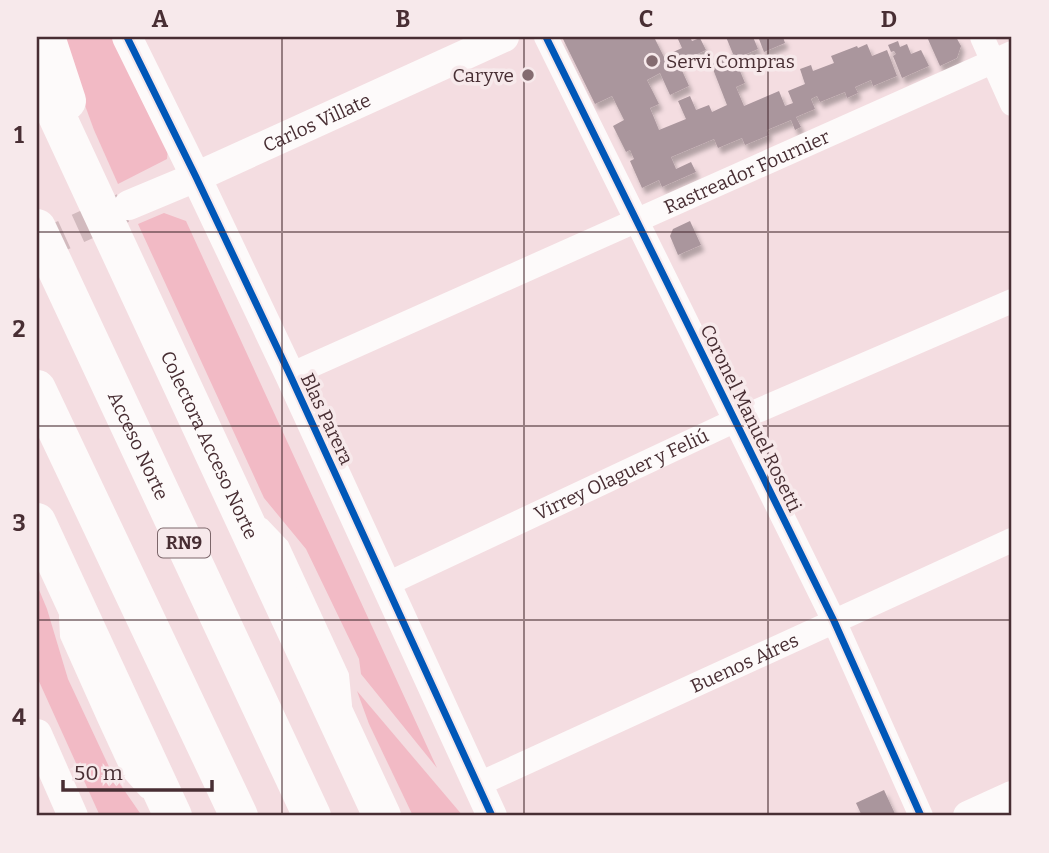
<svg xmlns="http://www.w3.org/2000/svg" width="1049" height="853" font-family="Bitter,serif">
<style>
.green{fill:#f2bac5}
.building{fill:#aa969d;filter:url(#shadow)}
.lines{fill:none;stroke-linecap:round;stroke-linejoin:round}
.tertiary-tunnel{stroke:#d2babe;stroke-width:30;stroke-dasharray:30 15;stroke-linecap:butt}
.service{stroke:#fdfafa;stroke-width:12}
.minor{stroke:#fdfafa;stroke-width:24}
.tertiary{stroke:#fdfafa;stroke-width:30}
.motorway{stroke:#fdfafa;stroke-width:38}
.cycleway-casing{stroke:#f7e9eb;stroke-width:11}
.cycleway{stroke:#0057b8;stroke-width:7}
.grid{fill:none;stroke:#482e33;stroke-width:2;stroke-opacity:0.55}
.poi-dot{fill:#846b70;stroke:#f7e9eb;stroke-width:2.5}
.labels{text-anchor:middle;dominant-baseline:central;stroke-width:7;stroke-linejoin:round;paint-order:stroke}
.shield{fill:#f7e9eb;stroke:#7c666a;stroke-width:2}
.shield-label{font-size:18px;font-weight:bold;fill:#482e33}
.poi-label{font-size:19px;fill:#482e33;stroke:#f7e9eb;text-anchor:start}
.street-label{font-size:19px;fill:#482e33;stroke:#f7e9eb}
.neatline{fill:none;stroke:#482e33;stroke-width:2.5}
.grid-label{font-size:23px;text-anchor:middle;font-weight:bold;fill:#482e33}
</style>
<defs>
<filter id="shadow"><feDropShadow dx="3.5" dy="6" stdDeviation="2" flood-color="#0004"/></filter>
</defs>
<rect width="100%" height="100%" fill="#f4dde1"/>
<!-- green -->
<g class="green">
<path d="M 60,37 L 113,37 L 168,149 L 167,159 L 118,184 L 94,130 Z"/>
<path d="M 164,213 L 186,221 L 437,768 L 361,674 L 359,659 L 306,549 L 264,498 L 138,224 Z"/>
<path d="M 37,585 L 47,609 L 68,679 L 111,771 L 142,816 L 100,816 L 37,677 Z"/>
<path d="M 357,691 L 463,816 L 413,816 L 369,724 Z"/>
</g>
<!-- building -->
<g class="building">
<path d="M 562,37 L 654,37 L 670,69 L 679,64 L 689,86 L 670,95 L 660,73 L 647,80 L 659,104 L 650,108 L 659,130 L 686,119 L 678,101 L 690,96 L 696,110 L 709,105 L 712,112 L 727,105 L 711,64 L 733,54 L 726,37 L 753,37 L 758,49 L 735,59 L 745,83 L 736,87 L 744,106 L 779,91 L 785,106 L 793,103 L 788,91 L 805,84 L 800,69 L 811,65 L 813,71 L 834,63 L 831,56 L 857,46 L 858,48 L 867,44 L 872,56 L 887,50 L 897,76 L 873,86 L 871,80 L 855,87 L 858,93 L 847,98 L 845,92 L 820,102 L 817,96 L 811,99 L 815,109 L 796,117 L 801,127 L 795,130 L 791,120 L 767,130 L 769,135 L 745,145 L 742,138 L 718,148 L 714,139 L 671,157 L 676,169 L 691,162 L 696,172 L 662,187 L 659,180 L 642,188 L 630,161 L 634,159 L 630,150 L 626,152 L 613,126 L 624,120 L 612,96 L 595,104 Z"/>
<path d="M 677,37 L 690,37 L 692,41 L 700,38 L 706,50 L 676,64 L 671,53 L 682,48 Z"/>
<path d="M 765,37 L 783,37 L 785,43 L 764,52 L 759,39 Z"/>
<path d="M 927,37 L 956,37 L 961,46 L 957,58 L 940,66 Z"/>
<path d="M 898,41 L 900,47 L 907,44 L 911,54 L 921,50 L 929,66 L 902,78 L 893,56 L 896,54 L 894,51 L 891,52 L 888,45 Z"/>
<path d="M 690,221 L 701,245 L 678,255 L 670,236 L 673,229 Z"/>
<path d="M 884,790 L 896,816 L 862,816 L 856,803 Z"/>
</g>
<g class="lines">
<!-- tertiary-tunnel -->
<path class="tertiary-tunnel" d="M 37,247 L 123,208"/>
<!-- service -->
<g class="service">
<path d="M 263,524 L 283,545 L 343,675 L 346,705"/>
<path d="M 65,617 L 66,636 L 104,721 L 128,773 L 145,792"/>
</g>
<!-- minor -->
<g class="minor">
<path d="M 546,37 L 834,621 L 921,816"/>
<path d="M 982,37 L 1012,104"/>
<path id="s1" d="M 290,375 L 1012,53"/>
<path id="s2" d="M 385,585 L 734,421 L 1012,301"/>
<path id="s3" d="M 477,785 L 1012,540"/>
</g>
<!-- tertiary -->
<g class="tertiary">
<path d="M 127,37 L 196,177 L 290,375 L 492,816"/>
<path id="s4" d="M 129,205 L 196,177 L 504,37"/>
<path d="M 37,734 L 73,816"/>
<path d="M 968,816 L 1012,796"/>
</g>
<!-- motorway -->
<g class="motorway">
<path d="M 46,37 L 67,101"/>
<path id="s5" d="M 37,73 L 382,816"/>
<path id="s6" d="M 37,228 L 312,816"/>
<path d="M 37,389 L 239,816"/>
<path d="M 37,522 L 173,816"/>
</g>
<defs>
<g id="cycleway">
<path d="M 127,37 L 196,177 L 290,375 L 492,816"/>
<path d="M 546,37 L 834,621 L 921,816"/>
</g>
</defs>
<!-- cycleway casing -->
<use href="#cycleway" class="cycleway-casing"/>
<!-- cycleway -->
<use href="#cycleway" class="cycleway"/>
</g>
<!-- grid -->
<path class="grid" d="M 282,37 L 282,816M 524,37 L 524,816M 768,37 L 768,816M 37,232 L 1012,232M 37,426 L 1012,426M 37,620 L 1012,620"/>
<!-- markers -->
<g class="poi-dot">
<circle cx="652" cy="61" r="7"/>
<circle cx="528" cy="75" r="7"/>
</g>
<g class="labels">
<!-- shield labels -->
<rect class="shield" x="158" y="528.5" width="52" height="29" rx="5"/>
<g class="shield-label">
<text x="184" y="543">RN9</text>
</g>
<!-- poi labels -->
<g class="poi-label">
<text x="666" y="61">Servi Compras</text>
<text x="514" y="75" text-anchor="end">Caryve</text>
</g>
<!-- street labels -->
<g class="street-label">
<text stroke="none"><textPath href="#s4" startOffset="205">Carlos Villate</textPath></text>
<text stroke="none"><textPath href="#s1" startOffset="500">Rastreador Fournier</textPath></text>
<text transform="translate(751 418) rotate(64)">Coronel Manuel Rosetti</text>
<text transform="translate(327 419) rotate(65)">Blas Parera</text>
<text stroke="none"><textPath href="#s5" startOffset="410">Colectora Acceso Norte</textPath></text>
<text stroke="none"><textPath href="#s6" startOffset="240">Acceso Norte</textPath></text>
<text stroke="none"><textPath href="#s2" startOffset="261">Virrey Olaguer y Feliú</textPath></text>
<text stroke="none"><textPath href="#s3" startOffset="294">Buenos Aires</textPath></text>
</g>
</g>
<!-- border -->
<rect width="1049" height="853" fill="none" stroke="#f7e9eb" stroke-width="77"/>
<!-- scale -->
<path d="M63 780v10h149v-10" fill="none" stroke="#482e33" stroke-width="3.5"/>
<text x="74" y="780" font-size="21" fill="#482e33" stroke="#f7e9eb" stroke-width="5" paint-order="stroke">50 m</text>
<rect x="38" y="38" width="972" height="776" class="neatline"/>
<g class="grid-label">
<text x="160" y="27">A</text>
<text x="403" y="27">B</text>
<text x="646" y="27">C</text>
<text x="889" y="27">D</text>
<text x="19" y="143">1</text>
<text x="19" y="337">2</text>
<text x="19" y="531">3</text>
<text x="19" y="725">4</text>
</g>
</svg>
